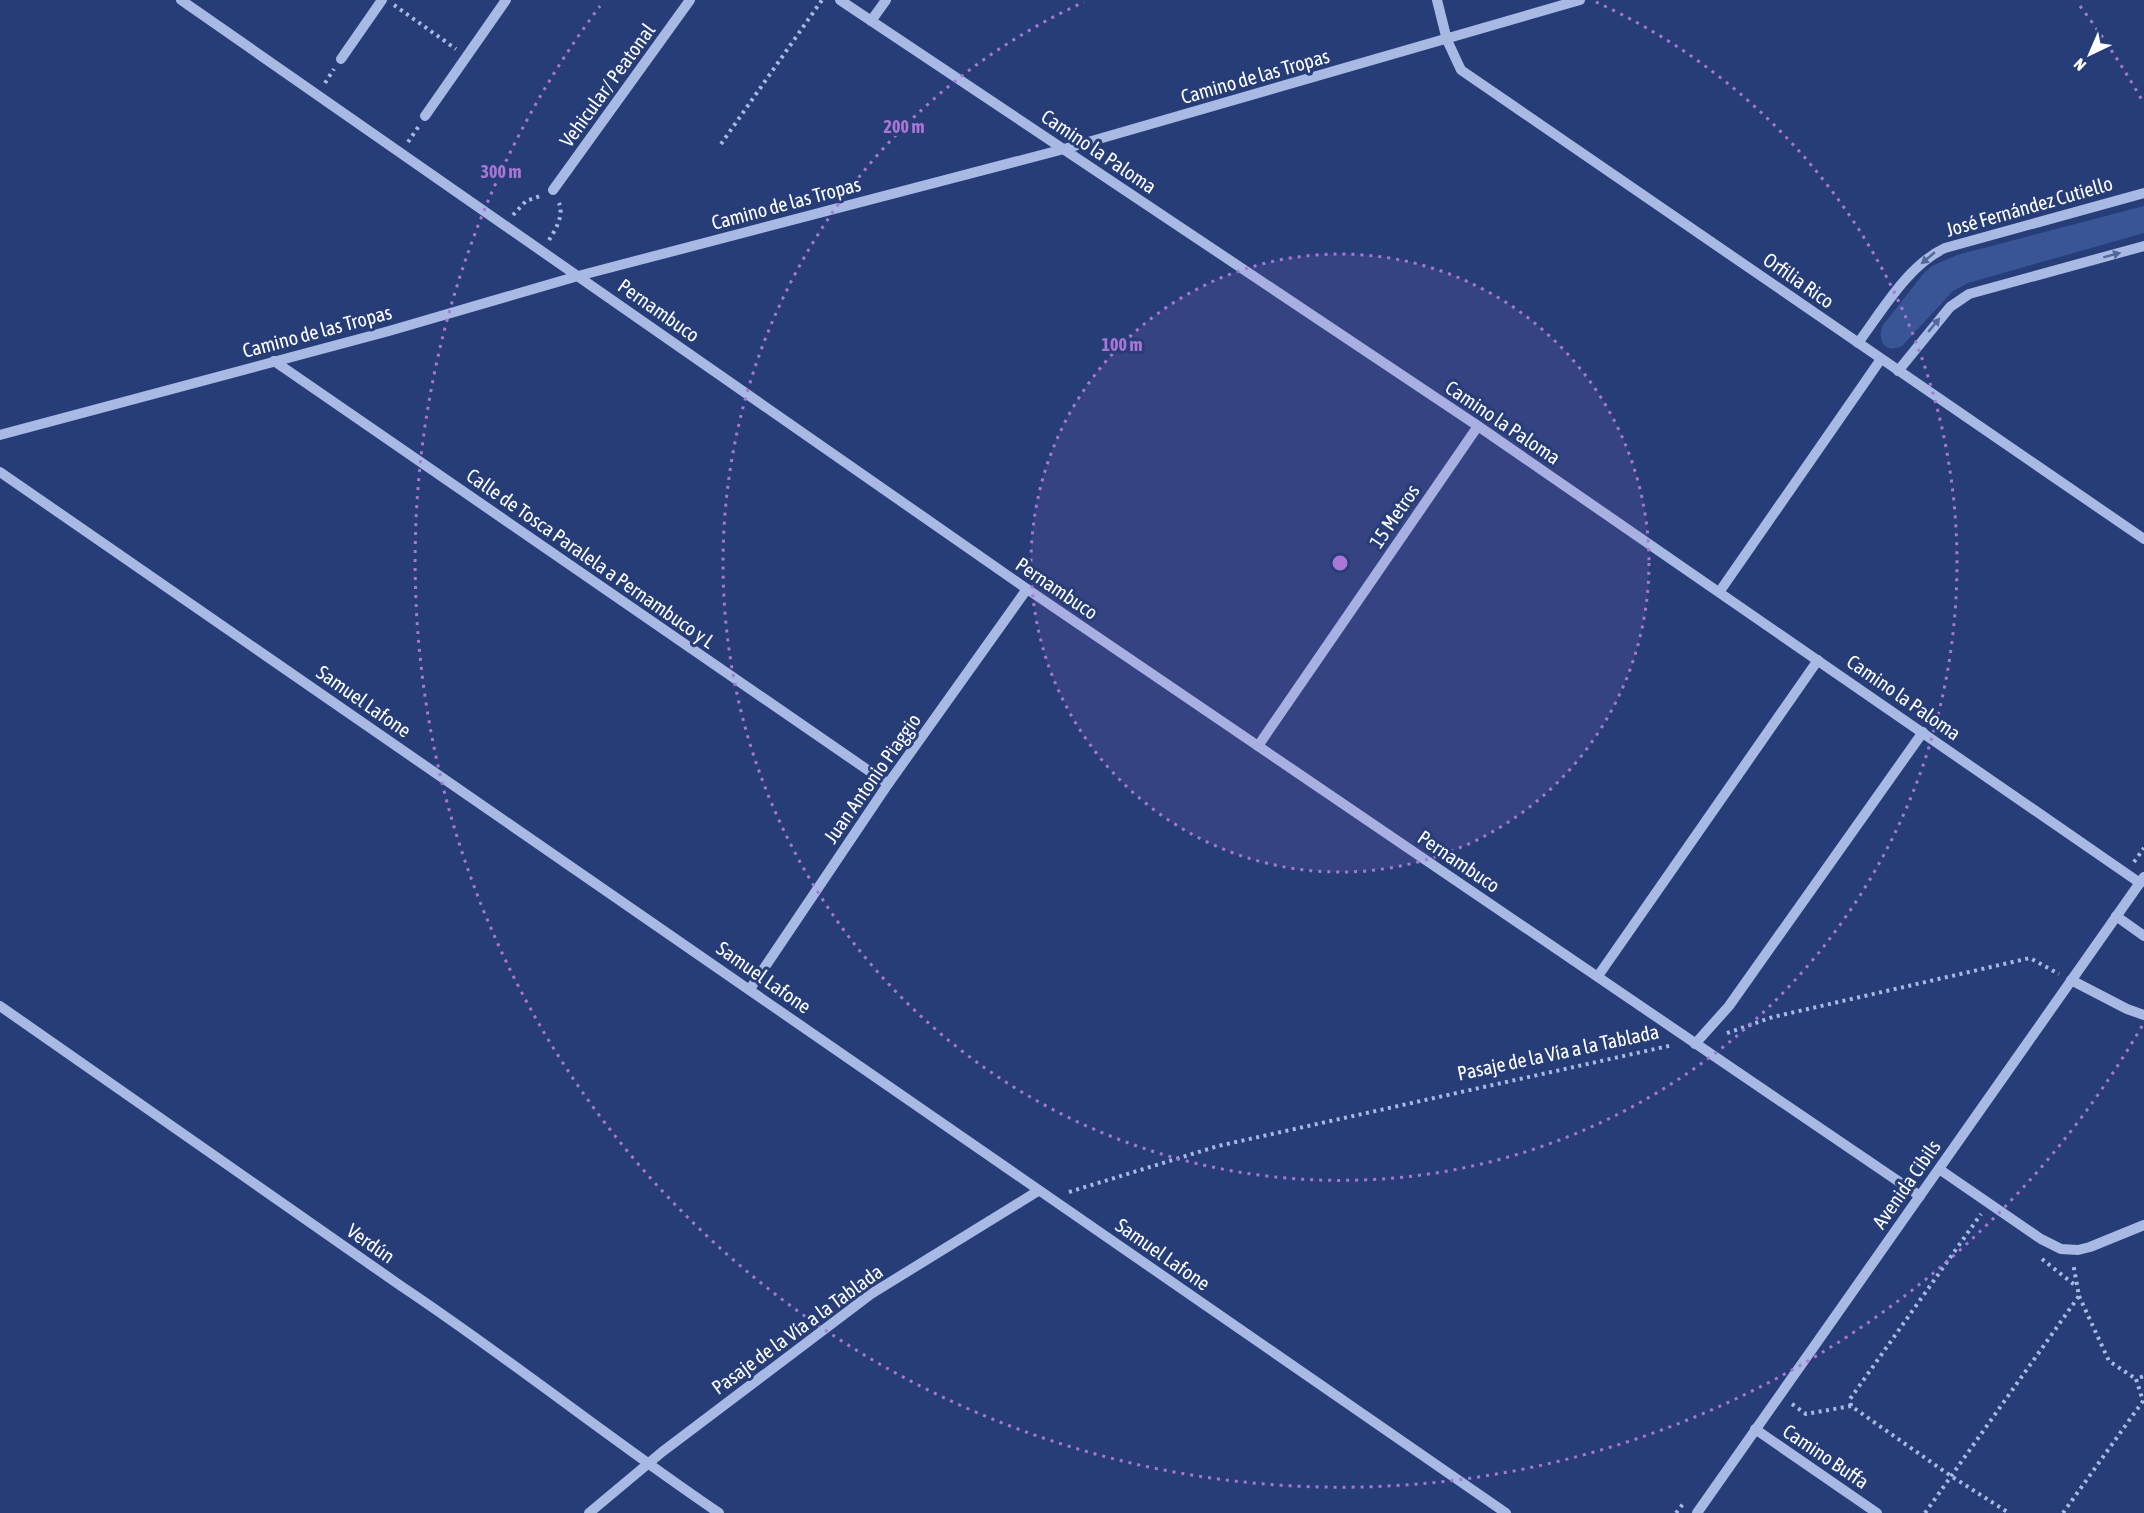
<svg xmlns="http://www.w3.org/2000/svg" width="2144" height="1513" font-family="'Asap Condensed',sans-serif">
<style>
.green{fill:#395595}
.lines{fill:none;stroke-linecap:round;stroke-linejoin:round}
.path{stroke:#a8b9e3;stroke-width:4;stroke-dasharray:3 4.5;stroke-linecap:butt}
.minor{stroke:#a8b9e3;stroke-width:10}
.oneway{fill:#54689d}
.ring{fill:none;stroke:#a976d5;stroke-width:3;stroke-dasharray:3 6}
.labels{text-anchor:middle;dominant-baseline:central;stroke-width:6;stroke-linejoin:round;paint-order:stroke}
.street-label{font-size:20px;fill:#fff;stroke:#263d78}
.centre{fill:#a976d5;stroke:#263d78;stroke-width:3}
.ring-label{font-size:18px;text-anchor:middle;font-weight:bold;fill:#a976d5;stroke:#263d78;stroke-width:6;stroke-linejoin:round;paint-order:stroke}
</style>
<rect width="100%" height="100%" fill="#263d78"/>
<!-- green -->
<path class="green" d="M 2144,206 L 2144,233 L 1968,283 L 1953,291 L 1902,346 C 1886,354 1876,341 1883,325 L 1924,273 L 1932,266 L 1957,255 Z"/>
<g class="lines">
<!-- path -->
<g class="path">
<path d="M 394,5 L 456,49"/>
<path d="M 325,83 L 334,69"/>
<path d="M 408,142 L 419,126"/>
<path d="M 721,144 L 822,0"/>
<path d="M 513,215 L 526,201 L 540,196"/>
<path d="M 549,240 C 556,229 564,215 559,203"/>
<path d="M 2134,862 L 2144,848"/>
<path d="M 1727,1033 L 1773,1017 L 2030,958 L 2059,974"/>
<path d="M 1069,1192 L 1218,1146 L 1673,1045"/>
<path d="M 2042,1259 L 2076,1286"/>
<path d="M 2079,1296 L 2109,1361 L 2136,1379"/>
<path d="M 1792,1404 L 1806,1414 L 1851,1406 L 1951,1476 L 2009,1513"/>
<path d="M 1851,1406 L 1850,1399 L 1981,1214"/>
<path d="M 1676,1513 L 1683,1504"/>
<path d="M 1925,1513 L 2079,1296 L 2073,1263"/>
<path d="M 2063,1513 L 2143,1401 L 2136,1379 L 2144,1376"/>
</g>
<!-- minor -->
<g class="minor">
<path d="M 181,0 L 1027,589 L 1920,1196"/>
<path d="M 840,0 L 1478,426 L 2140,883"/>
<path d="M 1437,0 L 1447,40 L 1461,70 L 2144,539"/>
<path d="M 871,21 L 886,0"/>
<path d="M 341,59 L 382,0"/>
<path d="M 425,116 L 506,0"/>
<path d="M 553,190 L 690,0"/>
<path d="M 1858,343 C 1882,311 1908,265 1945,248 L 2144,193"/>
<path d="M 274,361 L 888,784"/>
<path d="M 1898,371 L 1950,307 L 1969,294 L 2144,246"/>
<path d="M 0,435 L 389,331 L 578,276 L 1064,149 L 1580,0"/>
<path d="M 0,472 L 1506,1513"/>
<path d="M 1720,591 L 1881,359"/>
<path d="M 1258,746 L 1478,426"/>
<path d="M 2116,916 L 2144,936"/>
<path d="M 1598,976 L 1818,660"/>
<path d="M 2071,980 L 2127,1009 L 2144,1015"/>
<path d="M 750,989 L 888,784 L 1027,589"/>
<path d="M 0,1006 L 401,1286 C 509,1358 611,1440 719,1513"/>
<path d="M 1695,1044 L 1729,1006 L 1923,732"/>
<path d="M 1939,1169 L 2041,1239 L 2061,1249 L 2078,1250 L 2090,1247 L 2144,1225"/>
<path d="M 1755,1429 L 1877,1513"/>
<path d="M 589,1513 L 662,1452 L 871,1294 L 1038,1191"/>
<path d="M 1697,1513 L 2144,877"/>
</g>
</g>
<!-- one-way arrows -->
<defs><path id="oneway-solid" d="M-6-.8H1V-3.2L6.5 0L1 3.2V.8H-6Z" transform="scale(1.5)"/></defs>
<g class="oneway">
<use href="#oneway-solid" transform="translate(2112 255) rotate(-15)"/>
<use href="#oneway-solid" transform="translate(1928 258) rotate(140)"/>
<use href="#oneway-solid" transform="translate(1934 325) rotate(-50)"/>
</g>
<!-- distance rings -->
<circle cx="1340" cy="563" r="309" fill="#a976d5" fill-opacity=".12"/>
<g class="ring">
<circle cx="1340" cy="563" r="309"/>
<path d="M1596 2A617 617 0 1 1 1084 2"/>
<path d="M2142 1026A926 926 0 1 1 600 6M2080 6A926 926 0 0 1 2142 100"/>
</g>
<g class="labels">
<!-- street labels -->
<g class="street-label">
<text transform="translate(1255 76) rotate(-16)">Camino de las Tropas</text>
<text transform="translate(607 85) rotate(-54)">Vehicular/ Peatonal</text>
<text transform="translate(1099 151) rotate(34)">Camino la Paloma</text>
<text transform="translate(786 203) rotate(-15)">Camino de las Tropas</text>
<text transform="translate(2029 206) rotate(-16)">José Fernández Cutiello</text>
<text transform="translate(1799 280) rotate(35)">Orfilia Rico</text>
<text transform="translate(659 310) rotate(35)">Pernambuco</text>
<text transform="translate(317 331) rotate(-15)">Camino de las Tropas</text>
<text transform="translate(1503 422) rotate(34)">Camino la Paloma</text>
<text transform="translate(1394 516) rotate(-56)">15 Metros</text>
<text transform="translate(591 558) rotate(35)">Calle de Tosca Paralela a Pernambuco y L</text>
<text transform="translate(1057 588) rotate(34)">Pernambuco</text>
<text transform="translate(1904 697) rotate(35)">Camino la Paloma</text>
<text transform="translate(364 701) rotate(35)">Samuel Lafone</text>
<text transform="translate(872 778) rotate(-55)">Juan Antonio Piaggio</text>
<text transform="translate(1459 861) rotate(34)">Pernambuco</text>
<text transform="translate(764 977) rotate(35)">Samuel Lafone</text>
<text transform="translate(1558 1052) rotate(-12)">Pasaje de la Vía a la Tablada</text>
<text transform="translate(1906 1184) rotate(-55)">Avenida Cibils</text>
<text transform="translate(371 1243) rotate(35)">Verdún</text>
<text transform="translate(1163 1254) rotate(35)">Samuel Lafone</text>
<text transform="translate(797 1329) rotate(-36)">Pasaje de la Vía a la Tablada</text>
<text transform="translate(1826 1456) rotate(34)">Camino Buffa</text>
</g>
</g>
<circle cx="1340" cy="563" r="9" class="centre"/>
<g class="ring-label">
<text x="904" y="133">200 m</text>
<text x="501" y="178">300 m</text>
<text x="1122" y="351">100 m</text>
</g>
<!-- north arrow -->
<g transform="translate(2090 54) rotate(224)" stroke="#263d78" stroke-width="4.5" paint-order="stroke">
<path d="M0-4.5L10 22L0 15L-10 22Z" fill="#ffffff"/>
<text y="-9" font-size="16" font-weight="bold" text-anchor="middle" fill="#ffffff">N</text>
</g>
</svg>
